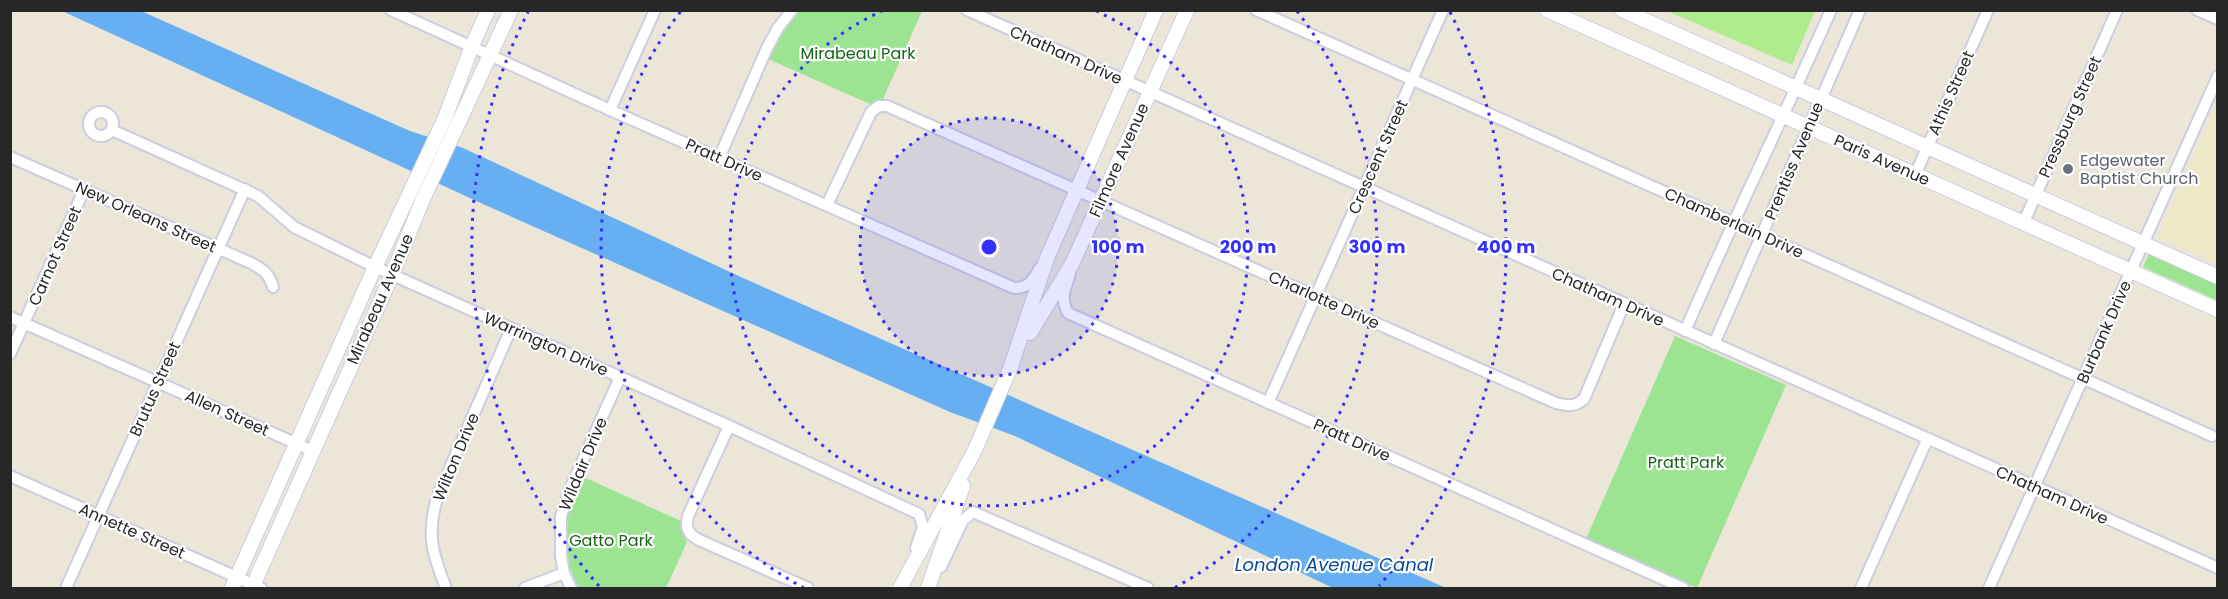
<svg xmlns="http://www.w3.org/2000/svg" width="2228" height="599" font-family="Poppins,sans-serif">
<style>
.education{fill:#ede9c6}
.green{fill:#9ce492}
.pitch{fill:#afec8d}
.water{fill:#66aff2}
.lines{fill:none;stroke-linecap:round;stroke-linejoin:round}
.minor-casing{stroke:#cdcde1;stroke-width:14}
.tertiary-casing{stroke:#cdcde1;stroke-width:16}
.minor{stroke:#fff;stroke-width:10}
.tertiary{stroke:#fff;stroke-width:14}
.ring{fill:none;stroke:#3530ff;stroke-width:3;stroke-dasharray:3 6}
.worship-dot{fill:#6b7280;stroke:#fff;stroke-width:2}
.labels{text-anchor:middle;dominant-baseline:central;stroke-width:4.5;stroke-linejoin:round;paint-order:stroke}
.park-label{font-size:16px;fill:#176517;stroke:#fff}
.street-label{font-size:16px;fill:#272727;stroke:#fff}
.worship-label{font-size:16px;fill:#5b616d;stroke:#fff;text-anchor:start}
.water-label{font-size:18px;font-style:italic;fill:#094a99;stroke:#fff}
.centre{fill:#3530ff;stroke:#fff;stroke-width:3}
.ring-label{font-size:18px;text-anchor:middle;font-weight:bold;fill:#3530ff;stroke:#fff;stroke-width:4.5;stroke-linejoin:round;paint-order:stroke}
</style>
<rect width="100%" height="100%" fill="#ebe6d8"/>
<!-- education -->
<path class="education" d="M 2217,105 L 2217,264 L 2159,237 Z"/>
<!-- green -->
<g class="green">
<path d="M 798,11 L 922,11 L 883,99 L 870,104 L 768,59 L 777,39 Z"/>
<path d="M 2150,252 L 2217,282 L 2217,300 L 2143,267 Z"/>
<path d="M 1675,336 L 1786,385 L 1697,588 L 1586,539 Z"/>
<path d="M 579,475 L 681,521 L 682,533 L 687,542 L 666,588 L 579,588 C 557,547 564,517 579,475 Z"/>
</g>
<!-- pitch -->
<path class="pitch" d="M 1667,11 L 1815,10 L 1815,11 L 1792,65 Z"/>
<!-- water -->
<path class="water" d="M 62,11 L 141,11 L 410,131 L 463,148 L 743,278 L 1446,588 L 1333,588 L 1015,436 L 950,412 L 483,204 Z"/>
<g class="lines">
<defs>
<g id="minor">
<path d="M 391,10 L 610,110 L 1014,288 C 1029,288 1033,280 1040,268"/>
<path d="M 967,10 L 2218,568"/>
<path d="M 1256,10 L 2212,436"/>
<path d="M 2197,10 L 2218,19"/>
<path d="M 610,110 L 655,10"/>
<circle cx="101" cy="124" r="12"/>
<path d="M 112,130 L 258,196 L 294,227 L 375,267 L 729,426 L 919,514 L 923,527 L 916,548"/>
<path d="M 10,157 L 251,263 C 262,269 269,273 273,287"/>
<path d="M 719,158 L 767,48 L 778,28 L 792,10"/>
<path d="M 1915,175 L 1988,10"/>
<path d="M 827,205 L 871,112 L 879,106 L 887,106 L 1556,403 C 1568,406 1575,407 1584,399 L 1624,304"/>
<path d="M 2023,224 L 2117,10"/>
<path d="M 1070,273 C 1066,290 1059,296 1068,313 L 1683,588"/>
<path d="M 10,317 L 313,451"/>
<path d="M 1685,331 C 1732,223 1783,118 1831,10"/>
<path d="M 1714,344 L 1860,10"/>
<path d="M 10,354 L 84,190"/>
<path d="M 1268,403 L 1443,10"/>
<path d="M 729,426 L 688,516 C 685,528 688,534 699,540 L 808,588"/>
<path d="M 10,476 L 261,588"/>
<path d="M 941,567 L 963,520 L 973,512 L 1148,588"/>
<path d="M 66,588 L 245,189"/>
<path d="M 446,588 C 432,553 426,533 438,495 L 511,329"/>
<path d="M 525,588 L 564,573"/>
<path d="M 571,588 L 564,573 L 561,556 L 561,516 L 570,489 L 620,377"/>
<path d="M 1861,588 L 1927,440"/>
<path d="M 1989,588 L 2218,76"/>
</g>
<g id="tertiary">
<path d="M 1547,10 L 2218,310"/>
<path d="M 1622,10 L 2218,277"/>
<path d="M 1030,333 L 1072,264 L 1187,10"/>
<path d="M 232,588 L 375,267 L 445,118 L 472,46 L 488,10"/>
<path d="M 252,588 L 392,275 L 423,199 L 511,10"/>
<path d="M 900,588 L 974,452 L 1010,369 L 1047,258 L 1156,10"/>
<path d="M 928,588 L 963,486"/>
</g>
</defs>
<!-- minor casing -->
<use href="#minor" class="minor-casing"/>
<!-- tertiary casing -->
<use href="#tertiary" class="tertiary-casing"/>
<!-- minor -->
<use href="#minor" class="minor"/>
<!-- tertiary -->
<use href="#tertiary" class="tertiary"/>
</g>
<!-- distance rings -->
<circle cx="989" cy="247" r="129" fill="#3530ff" fill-opacity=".12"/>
<g class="ring">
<circle cx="989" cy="247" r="129"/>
<path d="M1096 11A259 259 0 1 1 882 11"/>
<path d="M804 588A388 388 0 0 1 681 11M1297 11A388 388 0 0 1 1174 588"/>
<path d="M599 586A517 517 0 0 1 528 12M1450 12A517 517 0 0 1 1379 586"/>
</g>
<!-- markers -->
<circle class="worship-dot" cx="2068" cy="169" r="6"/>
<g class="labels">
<!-- park labels -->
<g class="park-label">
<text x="858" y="53">Mirabeau Park</text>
<text x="1686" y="462">Pratt Park</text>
<text x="611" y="540">Gatto Park</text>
</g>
<!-- street labels -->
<g class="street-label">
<text transform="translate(1066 55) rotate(24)">Chatham Drive</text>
<text transform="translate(1951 93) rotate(-66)">Athis Street</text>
<text transform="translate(2070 117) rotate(-66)">Pressburg Street</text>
<text transform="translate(1378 157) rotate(-66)">Crescent Street</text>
<text transform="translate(724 160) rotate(24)">Pratt Drive</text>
<text transform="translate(1119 160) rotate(-66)">Filmore Avenue</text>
<text transform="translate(1882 160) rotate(24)">Paris Avenue</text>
<text transform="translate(1794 161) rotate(-67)">Prentiss Avenue</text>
<text transform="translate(146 217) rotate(24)">New Orleans Street</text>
<text transform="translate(1734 223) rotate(24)">Chamberlain Drive</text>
<text transform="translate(55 256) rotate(-66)">Carnot Street</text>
<text transform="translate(1608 297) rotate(24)">Chatham Drive</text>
<text transform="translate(380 299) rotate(-66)">Mirabeau Avenue</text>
<text transform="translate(1324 300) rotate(24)">Charlotte Drive</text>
<text transform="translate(2104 332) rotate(-66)">Burbank Drive</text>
<text transform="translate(546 344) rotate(24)">Warrington Drive</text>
<text transform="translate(155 389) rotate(-66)">Brutus Street</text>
<text transform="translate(227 413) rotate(24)">Allen Street</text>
<text transform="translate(1352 440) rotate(24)">Pratt Drive</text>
<text transform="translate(456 457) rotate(-67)">Wilton Drive</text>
<text transform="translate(583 464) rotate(-67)">Wildair Drive</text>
<text transform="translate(2052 495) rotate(24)">Chatham Drive</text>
<text transform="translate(132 531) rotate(24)">Annette Street</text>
</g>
<!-- worship labels -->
<g class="worship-label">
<text x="2080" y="160">Edgewater<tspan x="2080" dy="18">Baptist Church</tspan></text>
</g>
<!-- water labels -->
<g class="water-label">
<text x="1334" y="564">London Avenue Canal</text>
</g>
</g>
<circle cx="989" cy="247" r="9" class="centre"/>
<g class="ring-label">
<text x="1118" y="253">100 m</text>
<text x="1248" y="253">200 m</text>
<text x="1377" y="253">300 m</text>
<text x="1506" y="253">400 m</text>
</g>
<!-- border -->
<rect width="2228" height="599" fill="none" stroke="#272727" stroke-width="24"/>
</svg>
